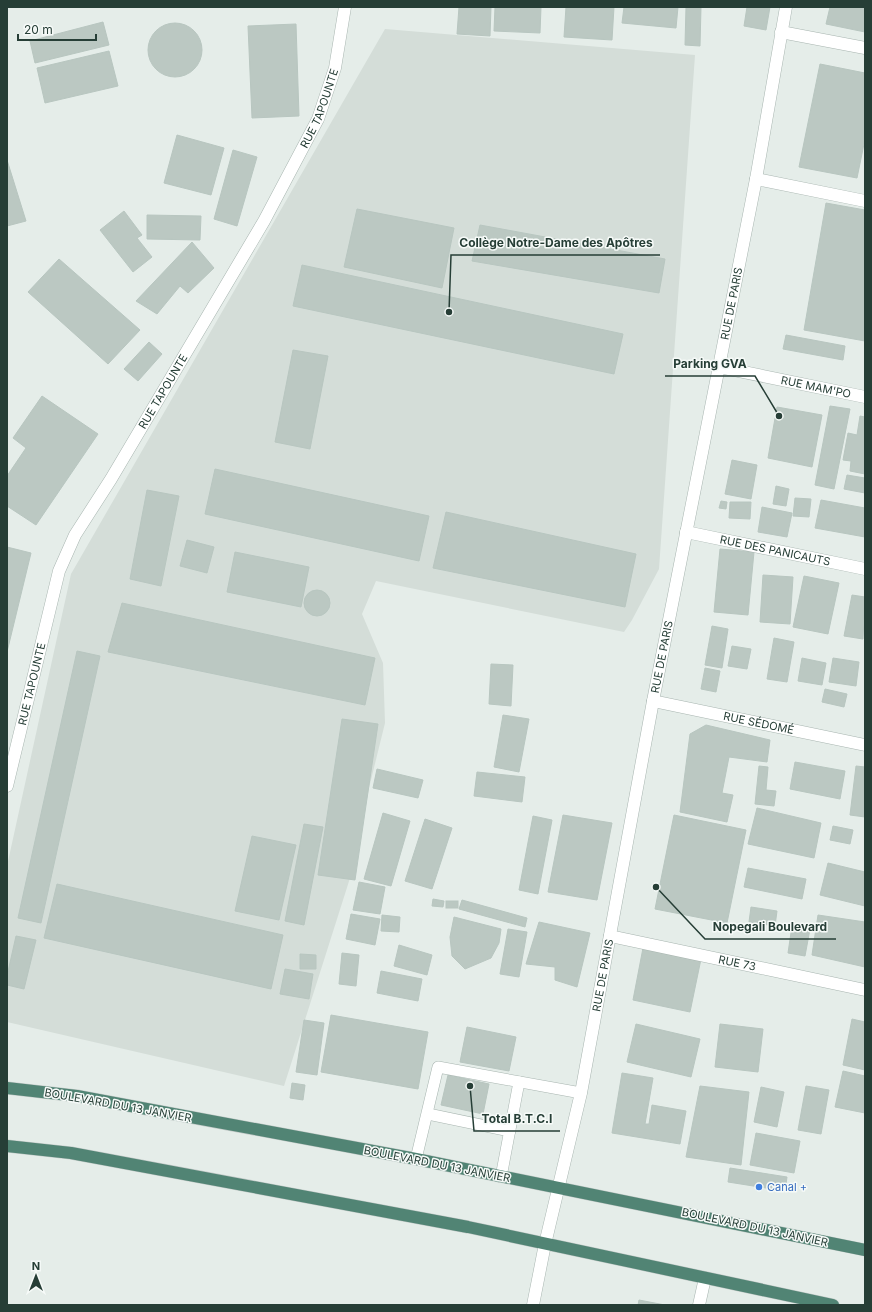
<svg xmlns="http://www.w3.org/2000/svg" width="872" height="1312" font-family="Inter,sans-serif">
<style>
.built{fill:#d4ddd8}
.building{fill:#bbc8c2;stroke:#b8c6c0}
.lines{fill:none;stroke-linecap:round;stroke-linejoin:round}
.service-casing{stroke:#a8b5b0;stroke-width:12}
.minor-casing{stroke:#a8b5b0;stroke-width:13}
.tertiary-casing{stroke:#a8b5b0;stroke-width:13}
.trunk-casing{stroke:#c2c9c7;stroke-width:13}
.service{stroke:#fff;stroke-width:11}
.minor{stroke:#fff;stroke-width:12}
.tertiary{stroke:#fff;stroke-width:12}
.trunk{stroke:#518474;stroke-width:12}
.shop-dot{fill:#3f7fe0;stroke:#f6faf8;stroke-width:1.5}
.labels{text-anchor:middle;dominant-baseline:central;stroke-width:3;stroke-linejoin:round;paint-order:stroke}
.street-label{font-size:11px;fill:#263e36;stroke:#f6faf8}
.shop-label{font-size:11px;fill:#366cbe;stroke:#f6faf8;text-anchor:start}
.leader{fill:none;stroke:#263e36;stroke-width:1.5}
.callout-dot{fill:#263e36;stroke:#f6faf8;stroke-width:1.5}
.callout-label{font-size:12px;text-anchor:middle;font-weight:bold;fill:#263e36;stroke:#f6faf8;stroke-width:3;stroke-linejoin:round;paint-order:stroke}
</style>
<rect width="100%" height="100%" fill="#e5ede9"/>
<!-- built -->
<path class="built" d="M 385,29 L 695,55 L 659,569 L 632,620 L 624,632 L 376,581 L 362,614 L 383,663 L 385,723 L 369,788 L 357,856 L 284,1086 L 7,1022 L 7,866 L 71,574 Z"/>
<!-- building -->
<g class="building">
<path d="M 459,7 L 491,7 L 490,36 L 457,34 Z"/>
<path d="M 495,7 L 541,7 L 540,33 L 494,31 Z"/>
<path d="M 566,7 L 614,7 L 612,40 L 564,37 Z"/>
<path d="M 624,7 L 678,7 L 676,28 L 622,23 Z"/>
<path d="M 686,7 L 701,7 L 700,46 L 685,45 Z"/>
<path d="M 747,7 L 770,7 L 766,30 L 744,26 Z"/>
<path d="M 830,7 L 865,7 L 865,32 L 826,24 Z"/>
<path d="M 103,22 L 109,45 L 35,63 L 30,41 Z"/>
<circle cx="175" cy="50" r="27"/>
<path d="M 296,24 L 299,116 L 252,118 L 248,26 Z"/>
<path d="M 109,51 L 118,86 L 45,103 L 37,68 Z"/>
<path d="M 820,64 L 865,73 L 865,139 L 857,178 L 799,167 Z"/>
<path d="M 177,135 L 224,148 L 211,195 L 164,183 Z"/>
<path d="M 233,150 L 257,157 L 237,226 L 214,219 Z"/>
<path d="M 7,160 L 26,221 L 7,226 Z"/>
<path d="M 826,203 L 865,210 L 865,341 L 804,330 Z"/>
<path d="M 357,209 L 454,228 L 442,288 L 344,267 Z"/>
<path d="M 124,211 L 142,235 L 137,238 L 152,257 L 133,272 L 100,230 Z"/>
<path d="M 147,215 L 201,216 L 200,240 L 147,239 Z"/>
<path d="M 480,225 L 665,259 L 659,293 L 472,261 Z"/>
<path d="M 192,242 L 214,268 L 188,293 L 180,286 L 157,314 L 136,301 Z"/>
<path d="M 59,259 L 140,330 L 108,364 L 28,292 Z"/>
<path d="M 302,265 L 623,334 L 614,374 L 293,306 Z"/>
<path d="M 786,335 L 845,346 L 843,360 L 783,349 Z"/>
<path d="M 149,342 L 162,354 L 138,381 L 124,369 Z"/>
<path d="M 293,350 L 328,356 L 310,449 L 275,442 Z"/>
<path d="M 42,396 L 98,434 L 36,525 L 7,506 L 7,476 L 26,448 L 13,438 Z"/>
<path d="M 830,406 L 850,409 L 834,489 L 815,485 Z"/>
<path d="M 777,407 L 822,415 L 812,467 L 768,458 Z"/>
<path d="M 860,416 L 865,417 L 865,474 L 850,471 L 851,461 L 843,460 L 848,433 L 857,435 Z"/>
<path d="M 732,460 L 757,465 L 751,499 L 725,494 Z"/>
<path d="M 215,469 L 429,516 L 419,561 L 205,514 Z"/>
<path d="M 847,475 L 865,478 L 865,493 L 844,489 Z"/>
<path d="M 776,486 L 789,489 L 786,506 L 773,504 Z"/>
<path d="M 147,490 L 179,496 L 161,586 L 130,579 Z"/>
<path d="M 795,498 L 811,499 L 809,517 L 793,516 Z"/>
<path d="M 821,500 L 865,508 L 865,537 L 815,528 Z"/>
<path d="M 721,501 L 727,502 L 726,509 L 719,508 Z"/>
<path d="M 730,502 L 751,502 L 750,519 L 729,518 Z"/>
<path d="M 762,507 L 792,513 L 787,537 L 758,532 Z"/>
<path d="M 446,512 L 636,554 L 625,607 L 433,568 Z"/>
<path d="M 187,540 L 214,547 L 207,573 L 180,566 Z"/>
<path d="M 7,547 L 31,553 L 7,652 Z"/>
<path d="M 720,549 L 754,552 L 748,615 L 714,612 Z"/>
<path d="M 235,552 L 309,567 L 301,607 L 227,592 Z"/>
<path d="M 763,575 L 793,577 L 790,624 L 760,622 Z"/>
<path d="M 804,576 L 839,583 L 828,634 L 793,627 Z"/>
<circle cx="317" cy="603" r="13"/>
<path d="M 852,595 L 865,597 L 863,639 L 844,636 Z"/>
<path d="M 122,603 L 375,658 L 365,705 L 108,652 Z"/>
<path d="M 712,626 L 728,629 L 722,668 L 705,665 Z"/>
<path d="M 774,638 L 794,642 L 787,682 L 767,679 Z"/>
<path d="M 732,646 L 751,649 L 747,669 L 728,666 Z"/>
<path d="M 77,651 L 100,656 L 41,923 L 18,918 Z"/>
<path d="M 802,658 L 826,663 L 822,685 L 798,681 Z"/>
<path d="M 833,658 L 859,662 L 856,686 L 829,682 Z"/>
<path d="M 491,664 L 513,665 L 511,706 L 489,704 Z"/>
<path d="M 705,668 L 720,671 L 716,692 L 701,689 Z"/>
<path d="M 825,689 L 847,694 L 844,707 L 822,702 Z"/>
<path d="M 503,715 L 529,719 L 519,772 L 494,767 Z"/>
<path d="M 342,719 L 378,724 L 355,880 L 318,875 Z"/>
<path d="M 706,725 L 770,740 L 767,762 L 729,757 L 722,793 L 733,795 L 727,822 L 680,812 L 690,734 Z"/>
<path d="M 795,762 L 845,771 L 840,799 L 790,789 Z"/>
<path d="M 759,766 L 768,767 L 766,790 L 776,791 L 774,806 L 755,804 Z"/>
<path d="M 856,766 L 865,767 L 865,817 L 850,815 Z"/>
<path d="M 377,769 L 423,780 L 418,798 L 373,788 Z"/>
<path d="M 477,772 L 525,777 L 522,802 L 474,796 Z"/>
<path d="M 757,808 L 821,823 L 814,858 L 748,844 Z"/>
<path d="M 383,813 L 410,821 L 391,886 L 364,879 Z"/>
<path d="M 563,815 L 612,823 L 597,900 L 548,892 Z"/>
<path d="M 674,815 L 746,830 L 727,923 L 655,909 Z"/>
<path d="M 533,816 L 552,820 L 538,894 L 519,890 Z"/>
<path d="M 425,819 L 452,828 L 432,889 L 405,881 Z"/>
<path d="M 304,824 L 323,827 L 304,925 L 285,921 Z"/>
<path d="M 833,826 L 853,830 L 850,844 L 830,840 Z"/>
<path d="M 252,836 L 296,845 L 279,920 L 235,911 Z"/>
<path d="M 828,863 L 865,872 L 865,906 L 820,895 Z"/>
<path d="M 748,868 L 806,879 L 802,899 L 744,887 Z"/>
<path d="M 359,882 L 385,887 L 380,914 L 353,910 Z"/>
<path d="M 57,884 L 283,935 L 271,989 L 44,938 Z"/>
<path d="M 433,899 L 444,901 L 443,907 L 432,906 Z"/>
<path d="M 462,900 L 527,918 L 525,927 L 459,909 Z"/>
<rect x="446" y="901" width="12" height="7"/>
<path d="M 751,907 L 777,911 L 775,926 L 749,922 Z"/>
<path d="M 351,914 L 380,919 L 375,945 L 346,939 Z"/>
<path d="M 382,915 L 400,917 L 399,932 L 381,931 Z"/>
<path d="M 818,915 L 865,922 L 865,967 L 812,955 Z"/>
<path d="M 454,917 L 501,929 L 499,943 L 491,958 L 465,969 L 452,956 L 450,937 Z"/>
<path d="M 539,922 L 590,933 L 577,987 L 555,980 L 555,967 L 526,964 Z"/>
<path d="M 792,926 L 810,929 L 805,956 L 788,953 Z"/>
<path d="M 508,929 L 527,932 L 519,977 L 500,974 Z"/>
<path d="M 16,936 L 36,940 L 24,989 L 7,985 L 7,976 Z"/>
<path d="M 399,945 L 432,955 L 427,975 L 394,966 Z"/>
<path d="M 643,948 L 701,959 L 690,1012 L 633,1000 Z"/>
<path d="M 342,953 L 359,955 L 356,986 L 339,984 Z"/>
<path d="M 300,954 L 316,955 L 316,969 L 300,969 Z"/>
<path d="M 285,969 L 313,974 L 309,999 L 280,994 Z"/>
<path d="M 381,971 L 422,979 L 418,1001 L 377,993 Z"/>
<path d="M 331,1015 L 428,1032 L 418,1089 L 321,1072 Z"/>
<path d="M 852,1019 L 865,1022 L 865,1070 L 843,1065 Z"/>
<path d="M 304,1020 L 324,1023 L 317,1075 L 296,1072 Z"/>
<path d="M 636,1024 L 700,1039 L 691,1077 L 627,1062 Z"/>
<path d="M 720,1024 L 763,1029 L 758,1072 L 715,1067 Z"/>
<path d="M 467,1027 L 516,1037 L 509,1071 L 460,1062 Z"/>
<path d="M 843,1071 L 865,1076 L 865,1113 L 835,1107 Z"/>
<path d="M 622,1073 L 653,1078 L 645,1124 L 649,1124 L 652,1105 L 686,1111 L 680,1144 L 612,1133 Z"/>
<path d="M 448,1075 L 489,1084 L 483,1114 L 441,1105 Z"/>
<path d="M 292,1083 L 305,1085 L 303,1100 L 290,1098 Z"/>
<path d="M 700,1086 L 749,1092 L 741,1165 L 686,1157 Z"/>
<path d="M 806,1086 L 829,1090 L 821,1134 L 798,1130 Z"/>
<path d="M 761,1087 L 784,1092 L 777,1127 L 754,1122 Z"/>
<path d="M 756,1133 L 800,1141 L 794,1173 L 750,1165 Z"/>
<path d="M 730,1168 L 787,1177 L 785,1191 L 728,1182 Z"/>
<path d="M 639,1300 L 665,1305 L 638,1305 Z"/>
</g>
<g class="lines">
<defs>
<g id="service">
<path d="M 428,1114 L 510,1131"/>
<path d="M 416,1159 L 438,1067 L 581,1093"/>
<path d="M 501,1177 L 519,1082"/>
</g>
<g id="minor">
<path d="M 781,32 L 865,48"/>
<path d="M 756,179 L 865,201"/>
<path id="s1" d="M 719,367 L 865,397"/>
<path id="s2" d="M 686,532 L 865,569"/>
<path id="s3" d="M 653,701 L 865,745"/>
<path id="s4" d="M 610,936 L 865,990"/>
<path d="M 699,1305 L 705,1278"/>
</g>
<g id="tertiary">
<path id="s5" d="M 7,786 L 59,571 L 75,535 L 111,479 L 264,221 L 318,119 L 335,68 L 345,7"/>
<path id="s6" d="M 533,1305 L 545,1244 L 581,1093 L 653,701 L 756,179 L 786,7"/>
</g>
<g id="trunk">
<path d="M 7,1088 L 77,1096 L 416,1159 L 865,1250"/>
<path d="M 7,1146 L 71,1153 L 468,1227 L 833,1305"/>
</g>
</defs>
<!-- service casing -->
<use href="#service" class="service-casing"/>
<!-- minor casing -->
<use href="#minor" class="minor-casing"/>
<!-- tertiary casing -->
<use href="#tertiary" class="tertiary-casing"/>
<!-- trunk casing -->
<use href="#trunk" class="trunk-casing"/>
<!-- service -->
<use href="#service" class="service"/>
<!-- minor -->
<use href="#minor" class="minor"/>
<!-- tertiary -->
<use href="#tertiary" class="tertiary"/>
<!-- trunk -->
<use href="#trunk" class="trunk"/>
</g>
<!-- markers -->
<circle class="shop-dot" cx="759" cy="1187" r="4"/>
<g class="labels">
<!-- street labels -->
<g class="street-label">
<text stroke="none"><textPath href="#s5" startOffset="753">RUE TAPOUNTE</textPath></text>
<text stroke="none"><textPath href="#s6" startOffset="1021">RUE DE PARIS</textPath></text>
<text stroke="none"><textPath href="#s1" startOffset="99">RUE MAM'PO</textPath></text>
<text stroke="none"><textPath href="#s5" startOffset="429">RUE TAPOUNTE</textPath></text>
<text stroke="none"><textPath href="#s2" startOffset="91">RUE DES PANICAUTS</textPath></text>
<text stroke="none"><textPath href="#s6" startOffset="661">RUE DE PARIS</textPath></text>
<text stroke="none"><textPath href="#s5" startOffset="105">RUE TAPOUNTE</textPath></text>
<text stroke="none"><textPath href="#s3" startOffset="108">RUE SÉDOMÉ</textPath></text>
<text stroke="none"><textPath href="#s4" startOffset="130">RUE 73</textPath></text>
<text stroke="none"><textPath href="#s6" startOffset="337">RUE DE PARIS</textPath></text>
<text transform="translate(118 1105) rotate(10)">BOULEVARD DU 13 JANVIER</text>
<text transform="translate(437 1164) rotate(11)">BOULEVARD DU 13 JANVIER</text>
<text transform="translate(755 1227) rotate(12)">BOULEVARD DU 13 JANVIER</text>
</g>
<!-- shop labels -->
<g class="shop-label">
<text x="767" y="1187">Canal +</text>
</g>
</g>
<!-- callouts -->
<path class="leader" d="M449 312L451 255H660M779 416L755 376H665M656 887L705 939H836M470 1086L474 1131H560"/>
<g class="callout-dot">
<circle cx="449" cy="312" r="4"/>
<circle cx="779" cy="416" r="4"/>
<circle cx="656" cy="887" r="4"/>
<circle cx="470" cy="1086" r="4"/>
</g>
<g class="callout-label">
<text x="556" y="247">Collège Notre-Dame des Apôtres</text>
<text x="710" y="368">Parking GVA</text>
<text x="770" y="931">Nopegali Boulevard</text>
<text x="517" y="1123">Total B.T.C.I</text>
</g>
<!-- border -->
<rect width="872" height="1312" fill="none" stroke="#263e36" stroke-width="16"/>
<!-- north arrow -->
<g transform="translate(36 1276)" stroke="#f6faf8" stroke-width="3" paint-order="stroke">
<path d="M0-3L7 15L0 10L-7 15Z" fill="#263e36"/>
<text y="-6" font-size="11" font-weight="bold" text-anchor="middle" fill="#263e36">N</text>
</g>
<!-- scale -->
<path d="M18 34v6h78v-6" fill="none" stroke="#263e36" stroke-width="2"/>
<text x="24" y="34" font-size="12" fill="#263e36" stroke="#f6faf8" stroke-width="3" paint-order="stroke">20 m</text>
</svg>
